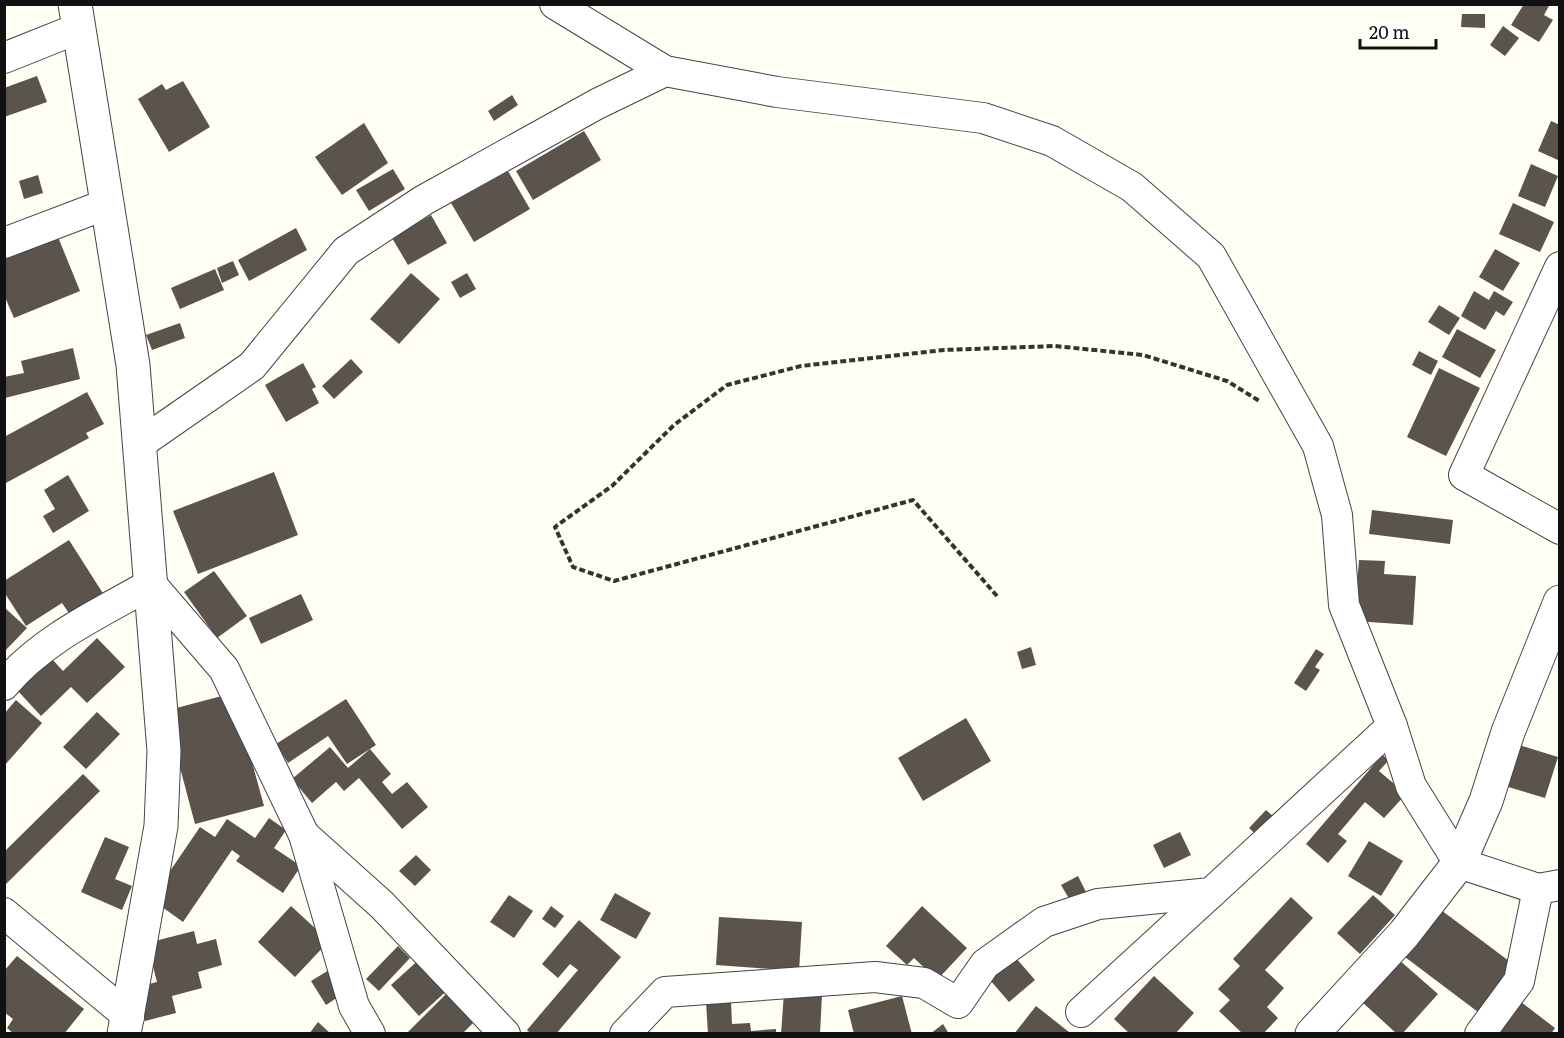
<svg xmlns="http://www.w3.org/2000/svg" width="1564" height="1038" font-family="Literata,serif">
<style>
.building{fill:#5b544c}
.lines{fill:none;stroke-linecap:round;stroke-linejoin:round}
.minor-casing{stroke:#444;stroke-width:32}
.tertiary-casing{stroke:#444;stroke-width:35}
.path{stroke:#333;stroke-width:4;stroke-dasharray:6 3;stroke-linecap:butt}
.minor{stroke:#fff;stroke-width:30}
.tertiary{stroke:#fff;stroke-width:33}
</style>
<rect width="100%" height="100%" fill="#fffef5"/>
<!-- building -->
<g class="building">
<path d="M 1524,4 L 1550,4 L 1544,15 L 1553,20 L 1539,42 L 1511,25 Z"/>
<path d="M 1462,14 L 1485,14 L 1485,28 L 1461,27 Z"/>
<path d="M 1503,26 L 1519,38 L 1505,56 L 1490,45 Z"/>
<path d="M 37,76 L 47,102 L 4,117 L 4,88 Z"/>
<path d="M 183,81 L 210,127 L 169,152 L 138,99 L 162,84 L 166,90 Z"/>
<path d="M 512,95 L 518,105 L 494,121 L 488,111 Z"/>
<path d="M 1551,121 L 1560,125 L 1560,161 L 1538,151 Z"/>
<path d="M 364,123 L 388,163 L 342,195 L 315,157 Z"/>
<path d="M 584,131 L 601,160 L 533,200 L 516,171 Z"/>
<path d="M 1531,164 L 1558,176 L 1545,207 L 1518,196 Z"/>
<path d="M 393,169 L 405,189 L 369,211 L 356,190 Z"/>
<path d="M 508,171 L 530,209 L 474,242 L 451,203 Z"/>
<path d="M 38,175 L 43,193 L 24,199 L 19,181 Z"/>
<path d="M 1513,203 L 1554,222 L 1540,252 L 1499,234 Z"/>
<path d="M 431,215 L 447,243 L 408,265 L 392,238 Z"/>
<path d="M 296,228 L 307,250 L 249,281 L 238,260 Z"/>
<path d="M 58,237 L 80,291 L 14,318 L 4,295 L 4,259 Z"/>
<path d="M 1495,249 L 1520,263 L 1503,291 L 1479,277 Z"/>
<path d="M 233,261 L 239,275 L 222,283 L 217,268 Z"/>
<path d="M 215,269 L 224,290 L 180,309 L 171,288 Z"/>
<path d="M 411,273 L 440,299 L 399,344 L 370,319 Z"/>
<path d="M 467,273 L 476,289 L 460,298 L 451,282 Z"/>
<path d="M 1474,291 L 1489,300 L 1494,291 L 1513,302 L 1504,316 L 1496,311 L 1485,330 L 1461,316 Z"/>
<path d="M 1439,305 L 1460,318 L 1449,335 L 1428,322 Z"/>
<path d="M 180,323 L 185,338 L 152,350 L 146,335 Z"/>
<path d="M 1457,329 L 1496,350 L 1480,378 L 1442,357 Z"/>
<path d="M 73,348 L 80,379 L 5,398 L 4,377 L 24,373 L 21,361 Z"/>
<path d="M 1419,351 L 1438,361 L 1431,375 L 1412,365 Z"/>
<path d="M 351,359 L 363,372 L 334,399 L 322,386 Z"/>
<path d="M 303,363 L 316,387 L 312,389 L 319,403 L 286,422 L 265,385 Z"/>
<path d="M 1439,368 L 1480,388 L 1446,456 L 1407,437 Z"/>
<path d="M 87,392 L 104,424 L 86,433 L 89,438 L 4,484 L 4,437 Z"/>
<path d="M 274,472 L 298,535 L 198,574 L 173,511 Z"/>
<path d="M 68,475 L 89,511 L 53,533 L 43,516 L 55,509 L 44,490 Z"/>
<path d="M 1372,510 L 1453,520 L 1450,544 L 1369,534 Z"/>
<path d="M 69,540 L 104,595 L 71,616 L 62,603 L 26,626 L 4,592 L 4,581 Z"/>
<path d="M 1359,560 L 1385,561 L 1384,574 L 1416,576 L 1413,625 L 1354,621 Z"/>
<path d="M 214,571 L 247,616 L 217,638 L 184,592 Z"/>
<path d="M 301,594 L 313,620 L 261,644 L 249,618 Z"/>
<path d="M 4,607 L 27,628 L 4,652 Z"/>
<path d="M 97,638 L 125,667 L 87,703 L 71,687 L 41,716 L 18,691 L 52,659 L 63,671 Z"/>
<path d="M 1031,647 L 1036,665 L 1022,669 L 1017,652 Z"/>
<path d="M 1316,649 L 1324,654 L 1315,667 L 1320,670 L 1306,691 L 1294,683 Z"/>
<path d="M 233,693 L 264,806 L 195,824 L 165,711 Z"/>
<path d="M 346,699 L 376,745 L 347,764 L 328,736 L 288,763 L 276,744 Z"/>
<path d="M 16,700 L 42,723 L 4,766 L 4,714 Z"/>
<path d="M 97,712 L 120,734 L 86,769 L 63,747 Z"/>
<path d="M 966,718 L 991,761 L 923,801 L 898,758 Z"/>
<path d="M 1519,745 L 1558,757 L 1545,798 L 1505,786 Z"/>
<path d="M 330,747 L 348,768 L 370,749 L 391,774 L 382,782 L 392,794 L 407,782 L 428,807 L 402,829 L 359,778 L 344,791 L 336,782 L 312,803 L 292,779 Z"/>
<path d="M 1382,755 L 1389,760 L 1379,771 L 1406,794 L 1384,818 L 1365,802 L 1338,834 L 1347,841 L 1328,863 L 1306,844 Z"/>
<path d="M 83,774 L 100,791 L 4,886 L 4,852 Z"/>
<path d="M 1266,810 L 1281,823 L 1264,842 L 1249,828 Z"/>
<path d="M 269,818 L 286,830 L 274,848 L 301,866 L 283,893 L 236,861 L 240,856 L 232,850 L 183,922 L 151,899 L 200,827 L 215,837 L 227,819 L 255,838 Z"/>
<path d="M 1180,832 L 1191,855 L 1164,868 L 1153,845 Z"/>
<path d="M 105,837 L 129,847 L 115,879 L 132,886 L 122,910 L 81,892 Z"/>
<path d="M 1369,841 L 1403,861 L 1381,896 L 1348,876 Z"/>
<path d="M 416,855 L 431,870 L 415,886 L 399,871 Z"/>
<path d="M 1078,876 L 1087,894 L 1071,902 L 1061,885 Z"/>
<path d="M 615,893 L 651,913 L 636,939 L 600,920 Z"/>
<path d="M 509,895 L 533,911 L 514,938 L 490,922 Z"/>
<path d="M 1373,895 L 1395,915 L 1360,954 L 1337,933 Z"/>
<path d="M 1291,897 L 1313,918 L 1265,970 L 1284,988 L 1267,1007 L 1278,1018 L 1263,1034 L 1243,1034 L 1219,1011 L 1230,1000 L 1218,989 L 1240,966 L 1233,959 Z"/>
<path d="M 291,906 L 329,941 L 295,977 L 258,942 Z"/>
<path d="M 551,906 L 564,916 L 555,928 L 542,919 Z"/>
<path d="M 922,906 L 967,948 L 937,980 L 914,958 L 907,965 L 886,946 Z"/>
<path d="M 1441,910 L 1513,964 L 1478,1012 L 1405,957 Z"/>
<path d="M 719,917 L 802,922 L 799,971 L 716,965 Z"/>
<path d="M 579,920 L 621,957 L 556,1034 L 531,1034 L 527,1030 L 578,970 L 570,964 L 558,978 L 542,964 Z"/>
<path d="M 194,931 L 197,944 L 216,939 L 222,965 L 198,972 L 202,988 L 172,996 L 176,1013 L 145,1021 L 137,987 L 157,982 L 147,943 Z"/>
<path d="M 398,946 L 410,958 L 379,991 L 366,979 Z"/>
<path d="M 1010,951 L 1035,980 L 1009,1002 L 984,973 Z"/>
<path d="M 17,956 L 84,1009 L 64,1034 L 14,1034 L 7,1028 L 13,1019 L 4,1012 L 4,971 Z"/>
<path d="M 423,956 L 451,987 L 419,1016 L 391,985 Z"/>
<path d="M 1398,959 L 1438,994 L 1402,1034 L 1397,1034 L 1361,1001 Z"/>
<path d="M 329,970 L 344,993 L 326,1005 L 311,981 Z"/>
<path d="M 1154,976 L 1194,1013 L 1175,1034 L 1130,1034 L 1114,1019 Z"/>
<path d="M 450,990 L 478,1018 L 462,1034 L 406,1034 Z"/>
<path d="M 784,993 L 822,995 L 820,1034 L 781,1034 Z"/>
<path d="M 902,996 L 912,1034 L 854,1034 L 848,1010 Z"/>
<path d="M 1517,999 L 1555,1028 L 1551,1034 L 1491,1034 Z"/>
<path d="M 731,1001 L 732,1024 L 750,1023 L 751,1031 L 776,1029 L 776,1034 L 708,1034 L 706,1002 Z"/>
<path d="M 1036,1006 L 1069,1032 L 1068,1034 L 1014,1034 Z"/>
<path d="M 318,1022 L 331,1034 L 309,1034 Z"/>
<path d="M 943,1024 L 949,1034 L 930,1034 Z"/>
</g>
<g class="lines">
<defs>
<g id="minor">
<path d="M 555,4 L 665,71 L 777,92 L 983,118 L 1052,141 L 1132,187 L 1211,256 L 1318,446 L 1337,515 L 1344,605 L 1392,726 L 1411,786 L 1459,863 L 1538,889 L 1560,885"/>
<path d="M 4,58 L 79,28"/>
<path d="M 4,243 L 107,204"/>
<path d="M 1560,267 L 1464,475 L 1560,529"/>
<path d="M 141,443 L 252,366 L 346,251 L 424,200 L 597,104 L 665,71"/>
<path d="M 4,685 C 42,639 100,613 151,584 L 224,669 L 304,835 L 354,1006 L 370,1034"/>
<path d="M 304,835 L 382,905 L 505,1034"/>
<path d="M 4,913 L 129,1017"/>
<path d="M 1081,1012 L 1211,893"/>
<path d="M 625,1034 L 665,992 L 875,977 L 924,983 L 958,1003 L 985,964 L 1044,922 L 1098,904 L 1211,893 L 1392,726"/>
<path d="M 1480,1034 L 1519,981 L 1538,889"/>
</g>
<g id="tertiary">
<path d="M 75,4 L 133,365 L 164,751 L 161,826 L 124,1034"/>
<path d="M 1312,1034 L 1404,934 L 1459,863 L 1486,801 L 1508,732 L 1560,602"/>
</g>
</defs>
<!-- minor casing -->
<use href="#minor" class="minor-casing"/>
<!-- tertiary casing -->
<use href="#tertiary" class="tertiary-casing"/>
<!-- path -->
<path class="path" d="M 997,596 L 913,500 L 614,581 L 573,567 L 555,527 L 612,486 L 674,425 L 727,385 L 801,366 L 944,350 L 1055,346 L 1143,355 L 1227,381 L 1261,402"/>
<!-- minor -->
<use href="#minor" class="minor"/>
<!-- tertiary -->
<use href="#tertiary" class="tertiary"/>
</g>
<!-- border -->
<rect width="1564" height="1038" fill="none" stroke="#111111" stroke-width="12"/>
<!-- scale -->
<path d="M1360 39v9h76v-9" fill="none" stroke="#111111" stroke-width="3"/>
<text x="1369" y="39" font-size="18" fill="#111111" stroke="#ffffff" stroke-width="4.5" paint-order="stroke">20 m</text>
</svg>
